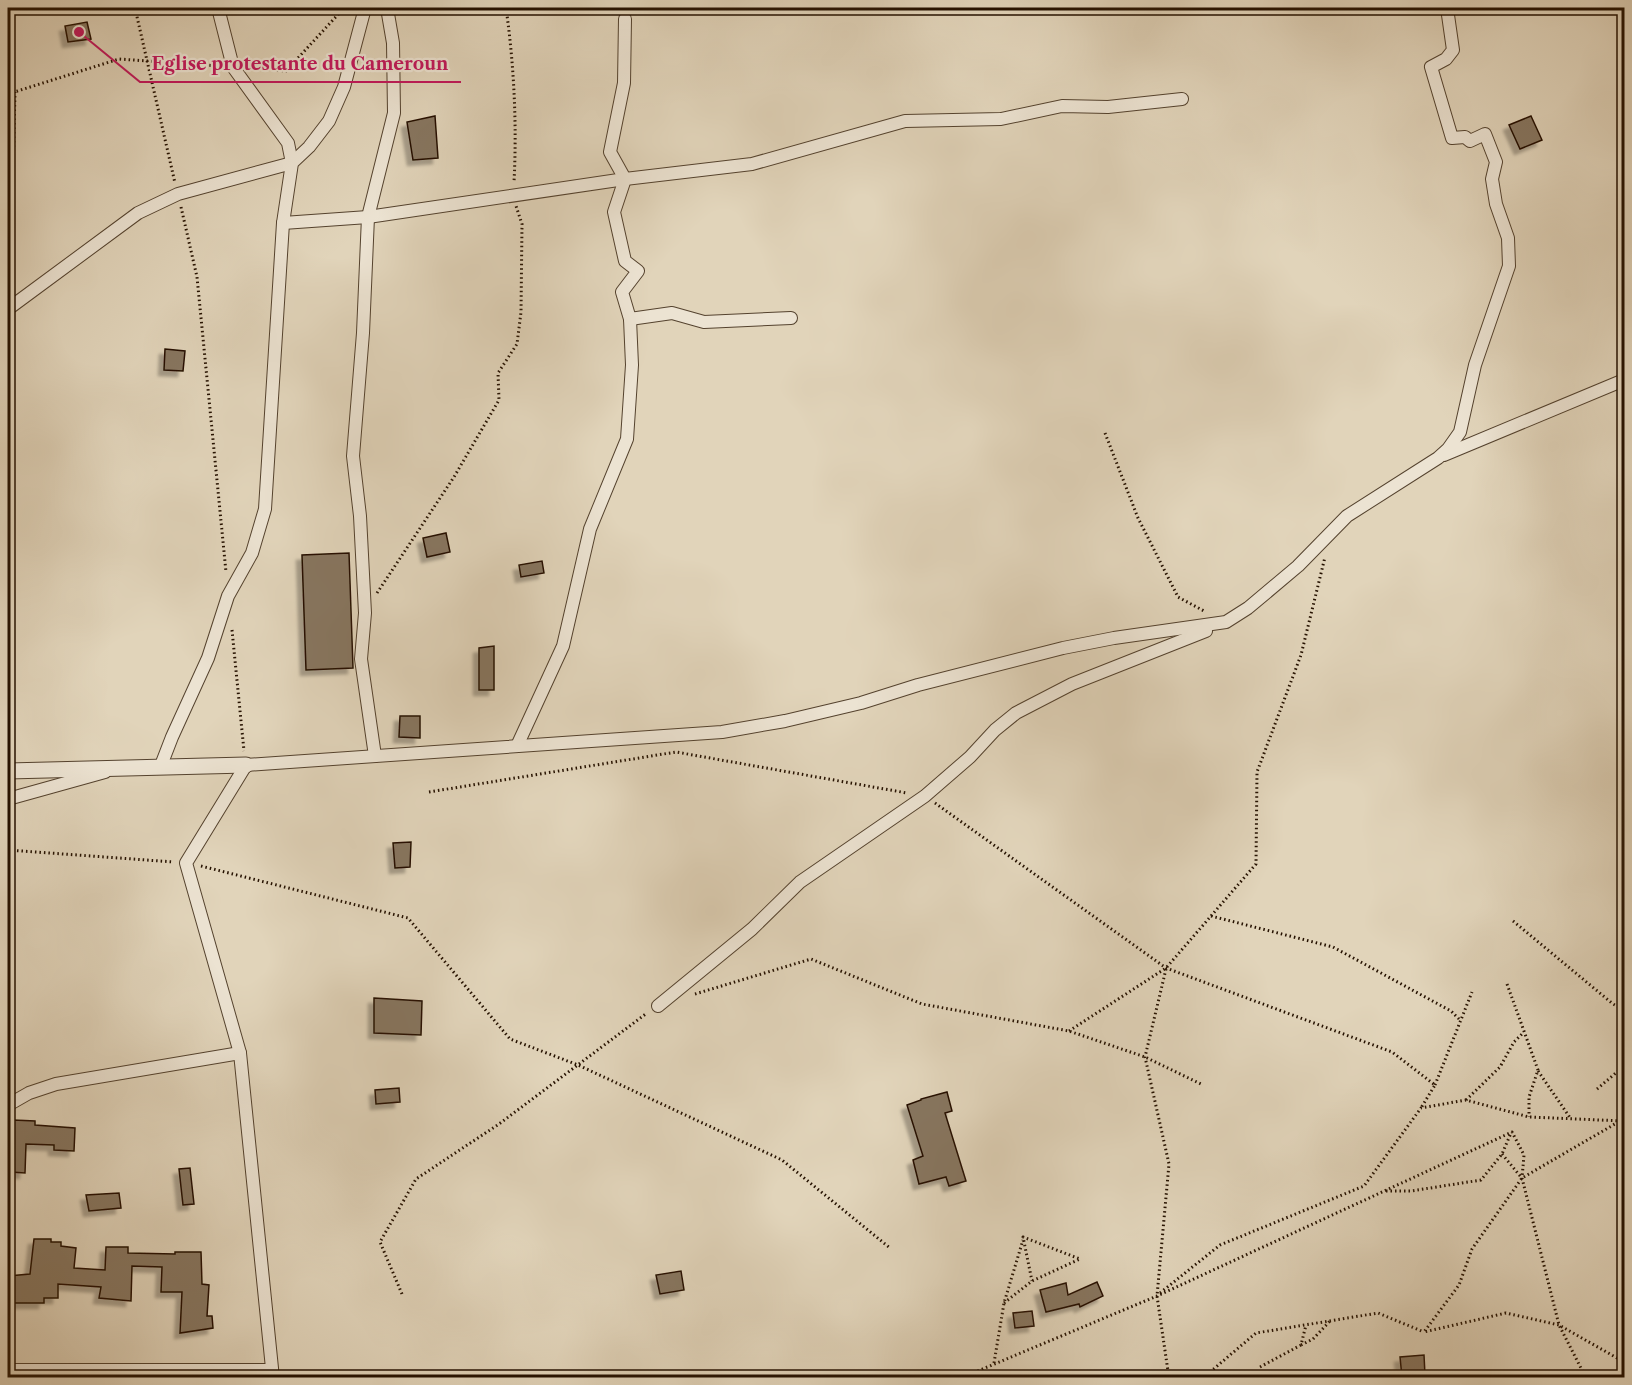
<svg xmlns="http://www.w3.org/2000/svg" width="1632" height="1385" font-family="'Libre Caslon Text',serif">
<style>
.building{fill:#877661;stroke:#251100;stroke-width:1.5;filter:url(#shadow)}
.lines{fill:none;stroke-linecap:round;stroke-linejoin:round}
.minor-casing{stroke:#54422e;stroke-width:14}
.tertiary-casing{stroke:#54422e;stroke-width:17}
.path{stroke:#251100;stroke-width:3;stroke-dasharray:1.5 3;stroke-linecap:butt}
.minor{stroke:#ece3d2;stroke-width:12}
.tertiary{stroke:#ece3d2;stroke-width:15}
.leader{fill:none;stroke:#c2185b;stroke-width:2}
.callout-dot{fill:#c2185b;stroke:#ece3d2;stroke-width:2}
.callout-label{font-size:18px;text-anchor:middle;font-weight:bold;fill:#c2185b;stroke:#ece3d2;stroke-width:4.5;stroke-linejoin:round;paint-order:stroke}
</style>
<defs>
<filter id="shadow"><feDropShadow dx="-5.5" dy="5.5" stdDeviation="1.5" flood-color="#0004"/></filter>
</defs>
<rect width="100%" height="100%" fill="#e1d4ba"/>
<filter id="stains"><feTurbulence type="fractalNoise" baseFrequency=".00333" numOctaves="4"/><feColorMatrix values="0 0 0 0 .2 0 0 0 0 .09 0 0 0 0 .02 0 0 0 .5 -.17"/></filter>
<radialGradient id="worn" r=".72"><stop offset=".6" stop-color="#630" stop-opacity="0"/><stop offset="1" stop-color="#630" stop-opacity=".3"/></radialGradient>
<!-- building -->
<g class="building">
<path d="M 87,22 L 91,39 L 68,42 L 65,26 Z"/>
<path d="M 435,116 L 438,158 L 413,160 L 407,122 Z"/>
<path d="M 1531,116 L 1542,140 L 1520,149 L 1509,125 Z"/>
<path d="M 165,349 L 185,351 L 183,371 L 164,370 Z"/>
<path d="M 446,533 L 450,552 L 427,557 L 423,538 Z"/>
<path d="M 349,553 L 353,668 L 306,670 L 302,555 Z"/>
<path d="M 542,561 L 544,573 L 521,577 L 519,565 Z"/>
<path d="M 494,646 L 494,690 L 479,690 L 479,648 Z"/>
<path d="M 400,716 L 420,716 L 420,738 L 399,737 Z"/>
<path d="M 411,842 L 410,867 L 395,868 L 393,843 Z"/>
<path d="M 374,998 L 422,1001 L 421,1035 L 374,1033 Z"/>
<path d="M 399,1088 L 400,1102 L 376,1104 L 375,1090 Z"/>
<path d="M 947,1092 L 952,1111 L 945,1113 L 966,1181 L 949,1186 L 946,1177 L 919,1184 L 913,1160 L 923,1156 L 907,1105 L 921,1100 L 921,1099 Z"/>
<path d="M 13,1120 L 35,1121 L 35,1125 L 75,1128 L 74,1151 L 54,1150 L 54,1145 L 26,1144 L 25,1173 L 11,1172 Z"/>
<path d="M 190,1168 L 194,1204 L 183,1205 L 179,1169 Z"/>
<path d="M 119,1193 L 121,1208 L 89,1211 L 86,1195 Z"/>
<path d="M 34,1239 L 51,1239 L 51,1242 L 61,1242 L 61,1246 L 76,1248 L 74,1268 L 105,1270 L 106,1247 L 128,1247 L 128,1253 L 175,1254 L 175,1252 L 201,1252 L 202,1284 L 209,1285 L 207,1316 L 212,1316 L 213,1328 L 180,1333 L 182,1292 L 161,1292 L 162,1267 L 132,1266 L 131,1301 L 99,1298 L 101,1287 L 58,1284 L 58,1298 L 44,1298 L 44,1303 L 9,1303 L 8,1276 L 30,1274 Z"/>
<path d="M 681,1271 L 684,1290 L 660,1294 L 656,1275 Z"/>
<path d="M 1097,1282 L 1103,1296 L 1080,1307 L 1079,1304 L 1046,1312 L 1040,1290 L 1066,1283 L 1068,1295 Z"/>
<path d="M 1032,1311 L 1034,1326 L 1015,1328 L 1013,1313 Z"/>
<path d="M 1424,1355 L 1425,1375 L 1402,1377 L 1400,1357 Z"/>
</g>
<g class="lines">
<defs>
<g id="minor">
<path d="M 625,19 L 624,83 L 610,152 L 625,179 L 614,212 L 625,261 L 638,271 L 622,292 L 630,319 L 672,313 L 704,322 L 791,318"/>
<path d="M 283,223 L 368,217 L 625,179 L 752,164 L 905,121 L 1001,119 L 1062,106 L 1108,107 L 1182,99"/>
<path d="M 8,309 L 138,213 L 178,194 L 292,163 L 288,143 L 233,67 L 218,8"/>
<path d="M 1444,455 L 1624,380"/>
<path d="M 517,746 L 563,646 L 590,529 L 627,439 L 632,365 L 630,319"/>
<path d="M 375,756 L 361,659 L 365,613 L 360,516 L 353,456 L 363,333 L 368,217 L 394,113 L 393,43 L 387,8"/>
<path d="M 160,768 L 172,737 L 208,658 L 228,596 L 252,553 L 265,509 L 283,223 L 292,163 L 309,147 L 329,121 L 344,87 L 365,8"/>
<path d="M 8,799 L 105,772"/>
<path d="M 658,1006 L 752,929 L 800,882 L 925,796 L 970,757 L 995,730 L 1016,713 L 1072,684 L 1206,631"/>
<path d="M 8,1105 L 29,1093 L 56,1084 L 240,1053"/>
<path d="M 8,1370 L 272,1370"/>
<path d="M 273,1378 L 240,1053 L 186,863 L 246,765 L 722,732 L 785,721 L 861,703 L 918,685 L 1063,648 L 1114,638 L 1226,622 L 1248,608 L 1298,566 L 1347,516 L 1438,458 L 1448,449 L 1460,432 L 1475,365 L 1509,266 L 1508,238 L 1496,204 L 1492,179 L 1496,162 L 1485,134 L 1470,141 L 1465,137 L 1452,138 L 1431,67 L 1446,59 L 1453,50 L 1447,8"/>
</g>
<path id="tertiary" d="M 8,771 L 246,765"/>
</defs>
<!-- minor casing -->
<use href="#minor" class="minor-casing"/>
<!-- tertiary casing -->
<use href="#tertiary" class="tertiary-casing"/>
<!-- path -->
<g class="path">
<path d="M 135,8 L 175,183"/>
<path d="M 506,8 C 514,64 517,125 514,182"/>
<path d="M 250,68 L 286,71 L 344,8"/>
<path d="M 8,94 L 119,59 L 219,66"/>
<path d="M 181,207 L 197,277 L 226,572"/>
<path d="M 10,291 L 15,92"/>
<path d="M 8,394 L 9,321"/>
<path d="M 1105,433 L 1138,518 L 1178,597 L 1206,612"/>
<path d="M 377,593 L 454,477 L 499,400 L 498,373 L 517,344 L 521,312 L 522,224 L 516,206"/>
<path d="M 232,630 L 244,751"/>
<path d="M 429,792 L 676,752 L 907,793"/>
<path d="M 935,803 L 1166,968 L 1392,1052 L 1435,1085 L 1421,1108"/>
<path d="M 8,850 L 174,862"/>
<path d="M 201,866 L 408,918 L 510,1039 L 578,1065 L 782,1160 L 890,1248"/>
<path d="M 1211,916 L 1333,947 L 1451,1011 L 1461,1021"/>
<path d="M 1513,921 L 1613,1004 L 1624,1010"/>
<path d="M 1166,969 L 1145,1057 L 1169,1164 L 1157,1296 L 1169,1378"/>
<path d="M 1507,984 L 1538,1070 L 1529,1097 L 1529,1117"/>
<path d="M 695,994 L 811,959 L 922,1004 L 1069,1031 L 1145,1057 L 1203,1085"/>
<path d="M 1069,1031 L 1166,968 L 1256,864 L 1257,772 L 1301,655 L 1325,557"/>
<path d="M 1538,1071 L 1571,1119"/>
<path d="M 1435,1085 L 1472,992"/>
<path d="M 1597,1089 L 1624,1066"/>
<path d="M 1466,1100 L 1500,1067 L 1514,1042 L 1523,1033"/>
<path d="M 1624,1115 L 1620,1121 L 1522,1178 L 1472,1249 L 1459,1285 L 1424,1332 L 1506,1313 L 1559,1325 L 1624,1362"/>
<path d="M 1502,1154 L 1521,1177"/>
<path d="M 1386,1191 L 1411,1191 L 1481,1180 L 1502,1154 L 1511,1133"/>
<path d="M 1160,1293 L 1220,1245 L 1364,1186 L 1421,1108 L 1466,1100 L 1529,1117 L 1624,1121"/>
<path d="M 402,1294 L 380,1242 L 416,1179 L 499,1124 L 647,1013"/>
<path d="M 1004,1303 L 1032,1281 L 1080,1259 L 1023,1237 L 1032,1281"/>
<path d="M 1301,1345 L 1313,1339 L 1330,1321"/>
<path d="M 994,1363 L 1004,1303 L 1023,1240"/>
<path d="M 1260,1367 L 1301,1345 L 1306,1325"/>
<path d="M 961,1378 L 1157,1296 L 1512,1132 L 1524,1155 L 1522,1178 L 1559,1325 L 1586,1378"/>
<path d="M 1203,1378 L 1256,1333 L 1378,1313 L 1424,1332"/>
</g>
<!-- minor -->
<use href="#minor" class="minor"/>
<!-- tertiary -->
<use href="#tertiary" class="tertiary"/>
</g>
<!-- callouts -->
<path class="leader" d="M79 32L140 82H461"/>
<circle class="callout-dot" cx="79" cy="32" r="6"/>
<g class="callout-label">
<text x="300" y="70">Eglise protestante du Cameroun</text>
</g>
<!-- margin -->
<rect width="1632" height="1385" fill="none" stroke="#e1d4ba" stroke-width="30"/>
<rect x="9" y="9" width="1614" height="1367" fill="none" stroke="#251100" stroke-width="3"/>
<rect x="15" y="15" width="1602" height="1355" fill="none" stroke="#251100" stroke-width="1.5"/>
<rect width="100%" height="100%" filter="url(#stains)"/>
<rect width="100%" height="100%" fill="url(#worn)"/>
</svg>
